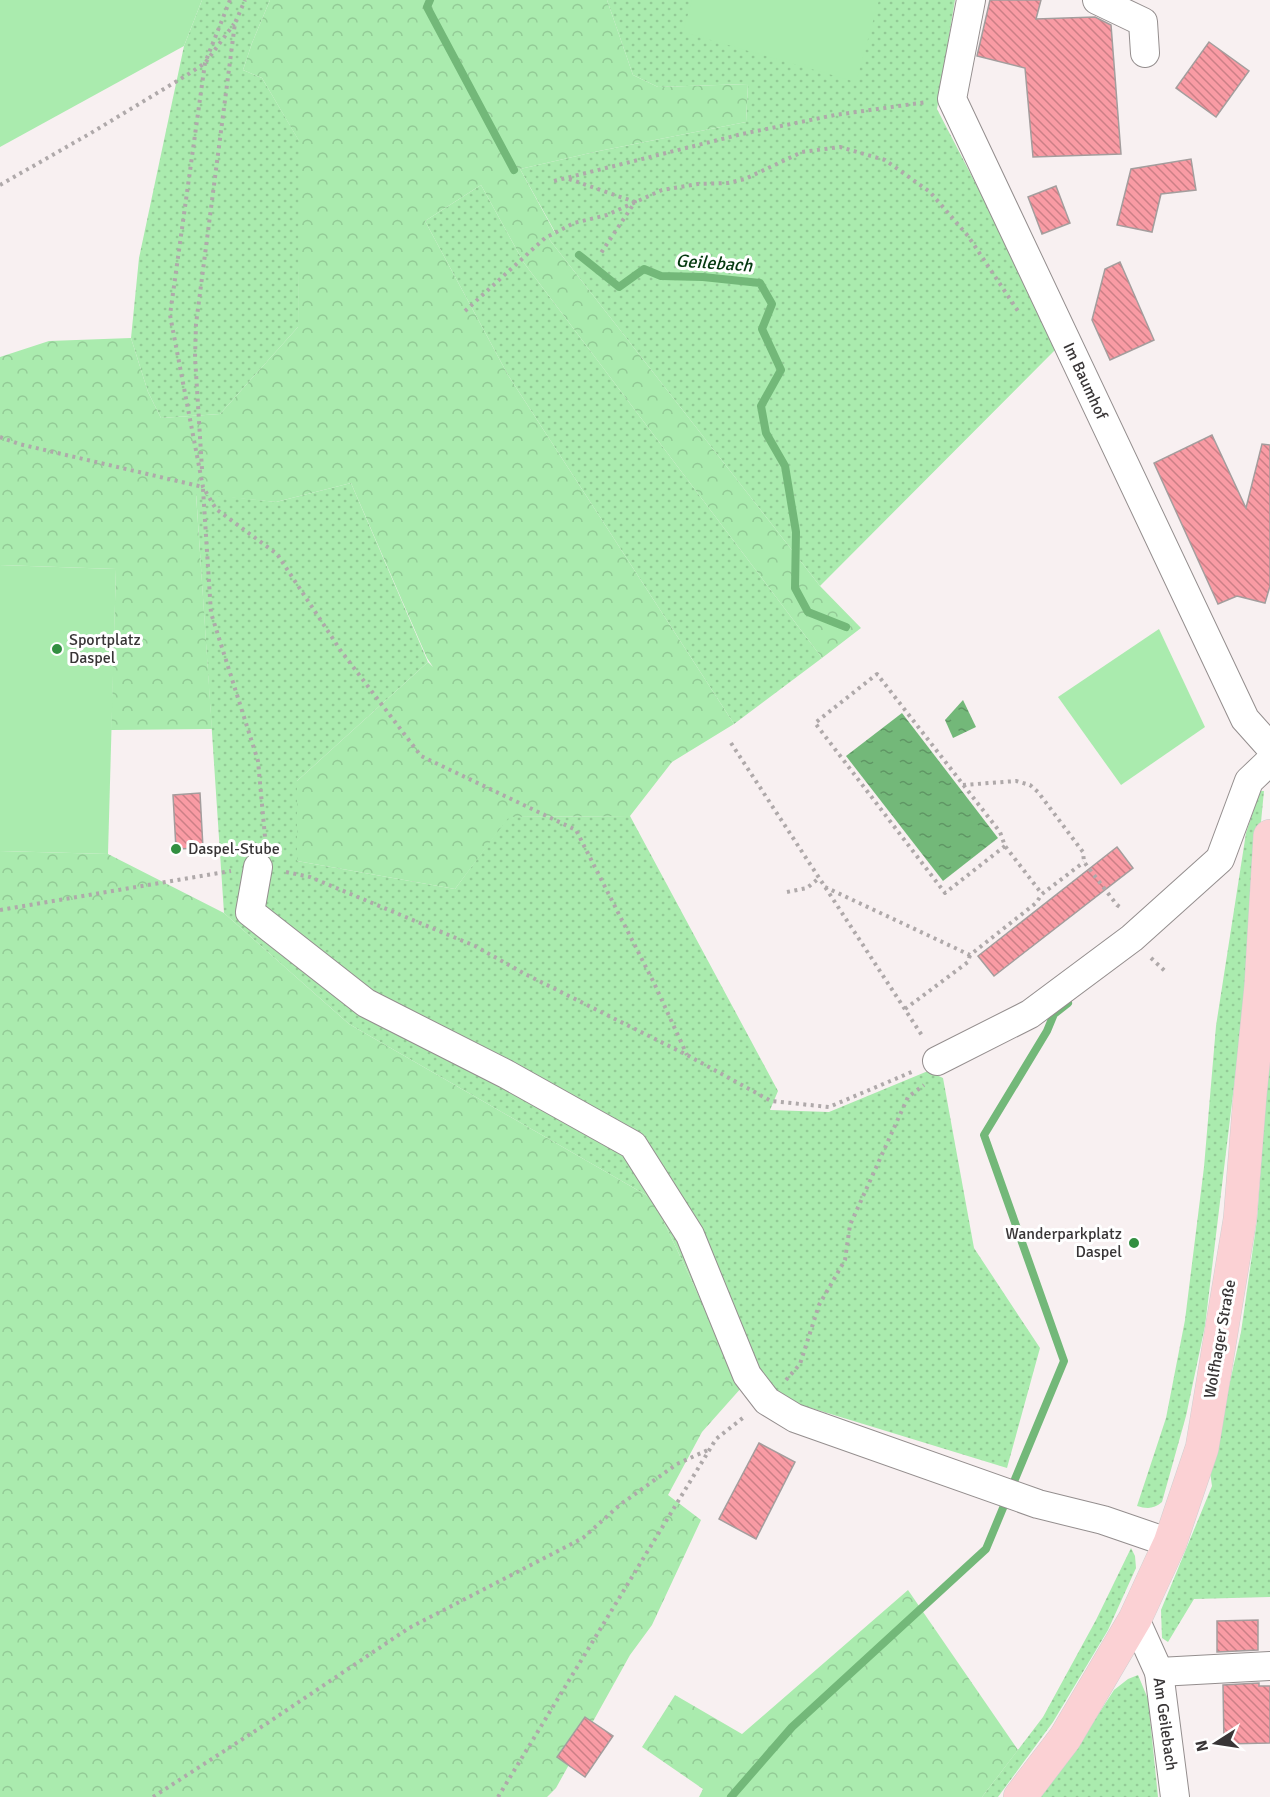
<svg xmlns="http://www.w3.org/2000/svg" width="1270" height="1797" font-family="Signika,sans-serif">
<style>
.grass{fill:url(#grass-dots)}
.forest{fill:url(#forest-crowns)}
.garden{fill:#aaebae}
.water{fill:url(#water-ripples)}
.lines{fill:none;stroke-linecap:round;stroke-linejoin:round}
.stream{stroke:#73b879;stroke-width:8}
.building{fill:url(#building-back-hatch);stroke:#a49d9d;stroke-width:1.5}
.minor-casing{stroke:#948e8e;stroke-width:30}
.major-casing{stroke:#cfcfcf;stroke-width:34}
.path{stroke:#afa9aa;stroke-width:4;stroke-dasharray:3 4.5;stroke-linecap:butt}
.minor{stroke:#fff;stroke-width:28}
.major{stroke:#fbd1d4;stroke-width:33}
.poi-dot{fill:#328f41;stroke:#fff;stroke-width:2}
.labels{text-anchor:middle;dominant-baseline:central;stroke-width:6;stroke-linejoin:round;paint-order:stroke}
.street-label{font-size:16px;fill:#383536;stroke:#fff}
.poi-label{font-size:16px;fill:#383536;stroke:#fff;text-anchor:start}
.water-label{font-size:18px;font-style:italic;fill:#053910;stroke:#fff}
</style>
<defs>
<pattern id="grass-dots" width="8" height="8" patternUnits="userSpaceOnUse" patternTransform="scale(1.5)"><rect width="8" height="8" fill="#aaebae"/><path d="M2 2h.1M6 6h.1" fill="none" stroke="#93ca96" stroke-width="1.8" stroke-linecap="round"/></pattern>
<pattern id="forest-crowns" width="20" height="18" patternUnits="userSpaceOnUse" patternTransform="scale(1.5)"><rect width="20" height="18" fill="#aaebae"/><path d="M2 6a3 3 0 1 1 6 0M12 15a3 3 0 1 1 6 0" fill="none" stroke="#93ca96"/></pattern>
<pattern id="water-ripples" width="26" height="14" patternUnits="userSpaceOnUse" patternTransform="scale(1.5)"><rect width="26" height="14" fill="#73b879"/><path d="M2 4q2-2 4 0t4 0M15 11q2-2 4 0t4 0" fill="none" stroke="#5f9664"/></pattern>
<pattern id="building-back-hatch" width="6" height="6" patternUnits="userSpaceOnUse" patternTransform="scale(1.5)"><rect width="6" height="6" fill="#f99ba4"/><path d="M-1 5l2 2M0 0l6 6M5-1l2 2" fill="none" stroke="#cb7f86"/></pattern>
</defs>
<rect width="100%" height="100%" fill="#f8f0f1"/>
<!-- grass -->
<g class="grass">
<path d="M 202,0 L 270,0 L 252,43 L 243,70 L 262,78 L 301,144 L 298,327 L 220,414 L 161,418 L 148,392 L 131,338 L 139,258 L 184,46 Z"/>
<path d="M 607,0 L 955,0 L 937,109 L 1035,298 L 1057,348 L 820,586 L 549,239 L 555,232 L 520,169 L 599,151 L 746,122 L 748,84 L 658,87 L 633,75 Z"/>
<path d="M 481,185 L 524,263 L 822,658 L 734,724 L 508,375 L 425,221 Z"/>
<path d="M 351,483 L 428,662 L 297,781 L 297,861 L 455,889 L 508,817 L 630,816 L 778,1091 L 770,1110 L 829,1112 L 928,1071 L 943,1078 L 974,1248 L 1040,1348 L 1007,1468 L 742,1387 L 653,1199 L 349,1024 L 224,913 L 196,493 L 276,502 Z"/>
<path d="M 1260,791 L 1264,791 L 1241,1028 L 1205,1326 L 1186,1416 L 1162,1502 C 1154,1509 1147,1509 1137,1506 L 1166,1418 L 1185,1320 L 1204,1167 L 1216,1026 L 1246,833 Z"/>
<path d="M 1270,1035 L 1270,1597 L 1194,1599 L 1168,1642 L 1162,1638 L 1161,1610 L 1212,1486 L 1210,1472 L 1241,1332 L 1257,1220 Z"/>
<path d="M 1131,1548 L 1135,1556 L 1136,1568 L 1108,1630 L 1053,1722 L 998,1797 L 982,1797 L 1043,1717 L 1096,1620 Z"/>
<path d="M 1138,1675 L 1148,1699 L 1158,1797 L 1040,1797 L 1072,1755 L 1114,1690 L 1128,1679 Z"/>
</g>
<!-- forest -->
<g class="forest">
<path d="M 270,0 L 607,0 L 633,75 L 658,87 L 748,84 L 746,122 L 599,151 L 520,169 L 555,233 L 549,239 L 820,586 L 861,628 L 822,658 L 524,263 L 481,185 L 425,221 L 508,375 L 734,724 L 672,762 L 630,816 L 509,817 L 455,889 L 297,861 L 297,781 L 428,662 L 433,667 L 427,658 L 351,483 L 276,502 L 196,494 L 212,729 L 111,730 L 116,569 L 0,565 L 0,357 L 49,341 L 131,338 L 148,392 L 161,418 L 220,414 L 298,327 L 299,141 L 262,78 L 243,70 L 252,43 Z"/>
<path d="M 0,851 L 108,854 L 224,913 L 349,1024 L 653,1199 L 742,1387 L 702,1432 L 668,1495 L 701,1520 L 652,1625 L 630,1655 L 556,1788 L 547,1797 L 0,1797 Z"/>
<path d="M 908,1590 L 1018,1750 L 982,1797 L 699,1797 L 703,1789 L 642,1747 L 675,1695 L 742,1734 Z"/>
</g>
<!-- garden -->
<g class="garden">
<path d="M 0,0 L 202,0 L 184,46 L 0,147 Z"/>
<path d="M 692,0 L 879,0 L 856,82 L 683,32 Z"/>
<path d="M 0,565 L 116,569 L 108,854 L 0,851 Z"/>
<path d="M 1159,629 L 1205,727 L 1121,785 L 1058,697 Z"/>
</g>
<!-- water -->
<g class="water">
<path d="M 963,700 L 976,727 L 953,738 L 945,720 Z"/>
<path d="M 902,713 L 998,838 L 943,881 L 846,756 Z"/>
</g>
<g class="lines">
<!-- stream -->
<g class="stream">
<path d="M 430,0 L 427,7 L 514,170"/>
<path d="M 579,255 L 619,287 L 644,269 L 661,276 L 703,277 L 760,283 L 772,304 L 762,329 L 781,370 L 761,406 L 766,433 L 785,466 L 796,532 L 795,588 L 808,612 L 846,627"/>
<path d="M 731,1797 L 792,1727 L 986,1549 L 1064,1361 L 984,1135 L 1047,1031 L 1054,1014 L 1068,1003"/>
</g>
</g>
<!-- building -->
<g class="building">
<path d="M 990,0 L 1041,0 L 1036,19 L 1095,17 L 1111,25 L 1121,154 L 1033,157 L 1025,68 L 977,56 Z"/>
<path d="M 1209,42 L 1249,71 L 1216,117 L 1176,88 Z"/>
<path d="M 1191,159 L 1196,190 L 1161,194 L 1152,232 L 1117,225 L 1131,169 Z"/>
<path d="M 1056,186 L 1070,223 L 1042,234 L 1028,197 Z"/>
<path d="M 1120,262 L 1154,340 L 1110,360 L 1092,320 L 1105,269 Z"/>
<path d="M 1212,435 L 1246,508 L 1262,444 L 1270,445 L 1270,586 L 1265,603 L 1237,596 L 1218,604 L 1154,463 Z"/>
<path d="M 200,793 L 203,848 L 176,849 L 173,795 Z"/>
<path d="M 1117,847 L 1133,868 L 994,976 L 978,956 Z"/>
<path d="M 759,1443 L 795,1462 L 756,1539 L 719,1519 Z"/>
<path d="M 1258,1620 L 1258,1650 L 1217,1652 L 1217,1621 Z"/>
<path d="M 1259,1683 L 1259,1686 L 1270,1686 L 1270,1743 L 1224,1744 L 1223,1685 Z"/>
<path d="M 585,1717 L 613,1736 L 585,1777 L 557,1757 Z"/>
</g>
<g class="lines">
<defs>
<g id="minor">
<path d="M 971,0 L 952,99 L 1245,719 L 1270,747"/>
<path d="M 1097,0 L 1143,22 L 1145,53"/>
<path d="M 258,867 L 250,912 L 366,1003 L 506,1074 L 633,1145 L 690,1235 L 747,1375 L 767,1401 L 795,1418 L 1038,1504 L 1103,1520 L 1170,1543"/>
<path d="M 937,1061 L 1030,1014 L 1132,938 L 1220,859 L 1249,781 L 1270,761"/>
<path d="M 1135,1619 L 1159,1672 L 1175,1797"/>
<path d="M 1159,1672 L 1270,1666"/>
</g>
<path id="major" d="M 1020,1797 L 1065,1738 L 1135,1619 L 1170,1543 L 1202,1448 L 1240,1219 L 1250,1095 L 1261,986 L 1270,836"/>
</defs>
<!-- minor casing -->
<use href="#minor" class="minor-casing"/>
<!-- major casing -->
<use href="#major" class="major-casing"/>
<!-- path -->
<g class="path">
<path d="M 230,0 L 205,63 L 170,315 L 203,487 L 216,509 L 277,554 L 341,651 L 421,756 L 576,830 L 654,983 L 687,1055"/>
<path d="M 569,179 L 635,202 L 599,256"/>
<path d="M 554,181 L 742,134 L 835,115 L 927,102"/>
<path d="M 0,185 L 91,133 L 187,75 L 205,63 L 234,24"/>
<path d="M 465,311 L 545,238 L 574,223 L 607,215 L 662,190 L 698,184 L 728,183 L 745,179 L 802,152 L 840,147 L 885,160 L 930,192 L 968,236 L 1020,314"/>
<path d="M 0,437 L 19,444 L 203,487"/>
<path d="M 202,469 L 195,357 L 196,324 L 235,23 L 245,0"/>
<path d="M 203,489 L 211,613 L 258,761 L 265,837 L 264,842"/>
<path d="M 731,743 L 923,1037"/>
<path d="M 963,785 L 1016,781 L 1030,785 L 1038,792 L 1083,852 L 1084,862 L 1117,905 L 1123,909"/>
<path d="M 1005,846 L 945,893 L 815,723 L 877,674 L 1000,832 L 1005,846 L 1042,894"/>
<path d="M 286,872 L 310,877 L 475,946 L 525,974 L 687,1055 L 771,1101 L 829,1107 L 914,1071"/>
<path d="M 825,887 L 970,955 L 1036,903 L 1042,894 L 1084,862"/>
<path d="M 787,892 L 807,888 L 819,878"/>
<path d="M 0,910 L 231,871"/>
<path d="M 1151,958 L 1167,973"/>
<path d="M 905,1009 L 968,962 L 970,955"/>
<path d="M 786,1380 L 800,1364 L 819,1305 L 845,1260 L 850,1225 L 908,1097 L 924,1085"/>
<path d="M 153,1797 L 269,1722 L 409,1628 L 583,1538 L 621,1504 L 677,1464 L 710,1449"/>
<path d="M 498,1797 L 716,1439 L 744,1417"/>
</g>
<!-- minor -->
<use href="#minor" class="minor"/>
<!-- major -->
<use href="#major" class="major"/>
</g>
<!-- markers -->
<g class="poi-dot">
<circle cx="57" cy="649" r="6"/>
<circle cx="176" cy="849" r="6"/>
<circle cx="1134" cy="1243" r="6"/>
</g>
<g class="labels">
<!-- street labels -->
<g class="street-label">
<text transform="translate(1085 381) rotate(65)">Im Baumhof</text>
<text transform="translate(1220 1339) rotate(-80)">Wolfhager Straße</text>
<text transform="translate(1165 1724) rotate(82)">Am Geilebach</text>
</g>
<!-- poi labels -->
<g class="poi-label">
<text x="69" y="640">Sportplatz<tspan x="69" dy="18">Daspel</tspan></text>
<text x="188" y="849">Daspel-Stube</text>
<text x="1122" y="1234" text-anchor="end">Wanderparkplatz<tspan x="1122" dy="18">Daspel</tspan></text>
</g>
<!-- water labels -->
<g class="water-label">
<text transform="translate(714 263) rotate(4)">Geilebach</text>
</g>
</g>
<!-- north arrow -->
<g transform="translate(1216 1743) rotate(258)" stroke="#ffffff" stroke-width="4.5" paint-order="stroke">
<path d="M0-4.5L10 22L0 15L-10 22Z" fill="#383536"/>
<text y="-9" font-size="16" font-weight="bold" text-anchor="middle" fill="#383536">N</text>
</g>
</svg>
